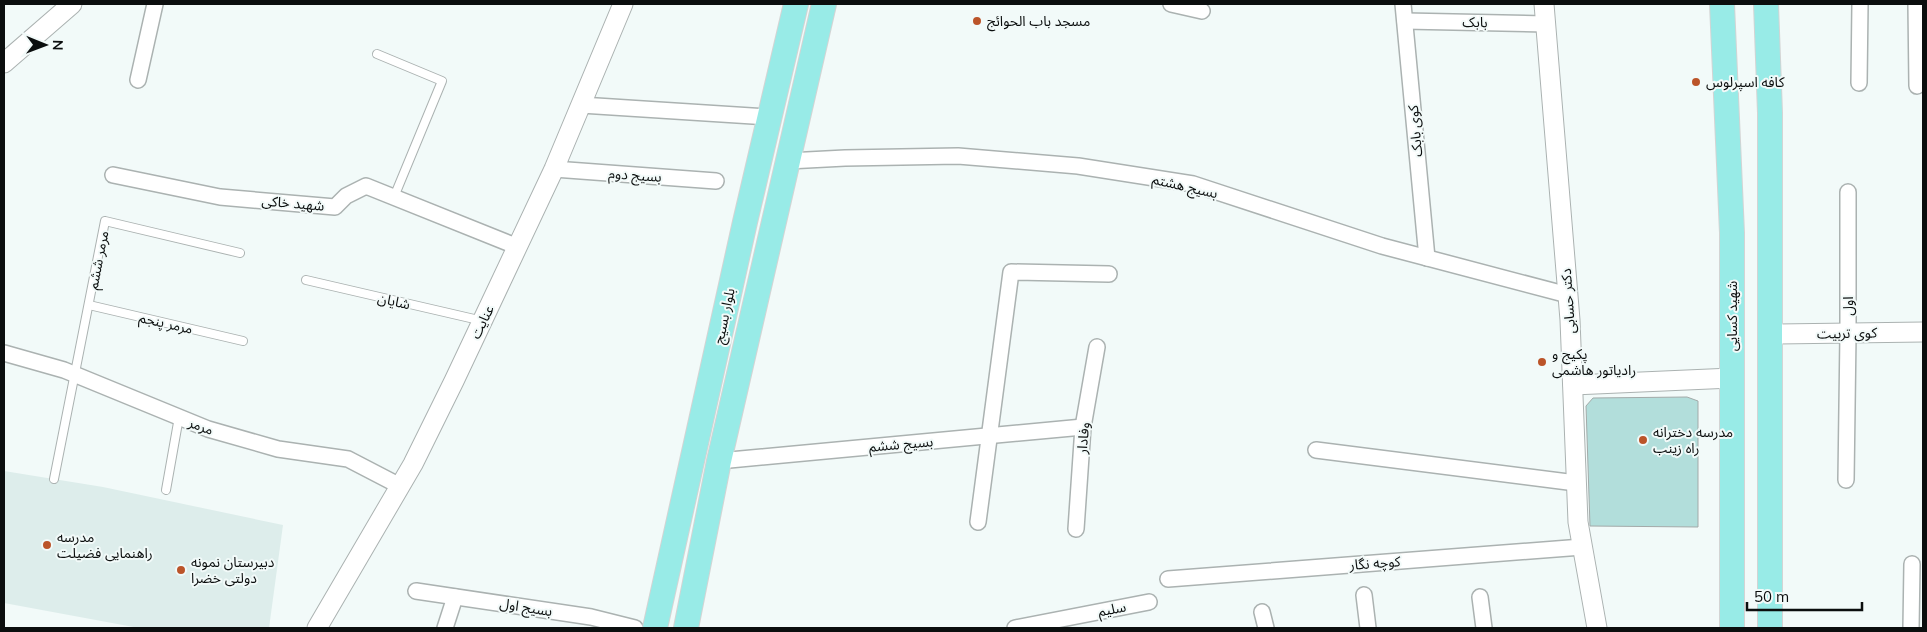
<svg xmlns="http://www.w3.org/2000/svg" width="1927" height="632" font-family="Mulish,'Noto Sans Arabic',sans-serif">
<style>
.built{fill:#ddedeb}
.building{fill:#b2dedb;stroke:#a3aaa9}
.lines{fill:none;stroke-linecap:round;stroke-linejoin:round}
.service-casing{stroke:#abb2b1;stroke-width:10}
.minor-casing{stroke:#abb2b1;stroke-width:18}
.tertiary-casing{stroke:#abb2b1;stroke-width:21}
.primary-casing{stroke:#d3d4d4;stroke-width:26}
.service{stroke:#fff;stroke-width:8}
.minor{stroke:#fff;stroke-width:15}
.tertiary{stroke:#fff;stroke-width:19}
.primary{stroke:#98ebe7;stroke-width:24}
.poi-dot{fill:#bb5429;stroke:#f2faf9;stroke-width:2}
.labels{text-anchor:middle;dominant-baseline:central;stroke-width:4;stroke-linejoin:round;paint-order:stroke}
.poi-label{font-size:14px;fill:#0b0e0e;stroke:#f2faf9;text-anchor:start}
.street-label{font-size:14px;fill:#0b0e0e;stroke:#f2faf9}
</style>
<rect width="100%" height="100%" fill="#f2faf9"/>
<!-- built -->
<path class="built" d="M 4,471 L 103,487 L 283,525 L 269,628 L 139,628 L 4,603 Z"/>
<!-- building -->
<path class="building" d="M 1687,397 L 1698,401 L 1698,527 L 1590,526 L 1586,406 L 1593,398 Z"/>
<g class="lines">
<defs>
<g id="service">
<path d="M 377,54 L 442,81 L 394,197"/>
<path d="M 306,280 L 483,321"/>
<path d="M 89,305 L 243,341"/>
<path d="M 54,479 L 105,221 L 240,253"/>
<path d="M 166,490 L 179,417"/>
</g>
<g id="minor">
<path d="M 1171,4 L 1202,11"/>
<path d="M 1403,4 L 1427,258"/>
<path d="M 1916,4 L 1917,86"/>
<path d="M 1405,21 L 1546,24"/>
<path d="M 138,80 L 155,4"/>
<path d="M 1859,83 L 1860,4"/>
<path d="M 581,105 L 769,117"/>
<path d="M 788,161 L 845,158 L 958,156 L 1078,166 L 1193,184 L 1382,246 L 1568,295"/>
<path d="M 554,169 L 716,181"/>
<path d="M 113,175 L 220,197 L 335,207 L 346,196 L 366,186 L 518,247"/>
<path d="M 4,353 L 64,370 L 208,429 L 278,449 L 348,459 L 400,486"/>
<path d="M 1316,450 L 1576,483"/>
<path d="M 719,461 L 1083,427"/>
<path d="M 1846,480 L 1848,334 L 1848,192"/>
<path d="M 978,522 L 1011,272 L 1109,274"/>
<path d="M 1076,529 L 1083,427 L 1097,347"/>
<path d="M 1168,579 L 1582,547"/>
<path d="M 416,591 L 591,617 L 635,628"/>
<path d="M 1364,595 L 1368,628"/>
<path d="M 1480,597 L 1484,628"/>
<path d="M 1262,612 L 1266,628"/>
<path d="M 445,628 L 455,597"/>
<path d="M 1015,628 L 1149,602"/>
<path d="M 1911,628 L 1912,564"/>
</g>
<g id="tertiary">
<path d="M 1544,4 L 1570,320 L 1578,522 L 1597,628"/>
<path d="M 4,63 L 72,4"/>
<path d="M 1771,334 L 1923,332"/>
<path d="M 1573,385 L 1732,378"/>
<path d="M 317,628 L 413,464 L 454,381 L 554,169 L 623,4"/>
</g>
<g id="primary">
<path d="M 1722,4 L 1732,233 L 1732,628"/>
<path d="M 1766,4 L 1770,113 L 1770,628"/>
<path d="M 655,628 L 745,222 L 796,4"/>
<path d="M 686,628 L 719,461 L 824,4"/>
</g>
</defs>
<!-- service casing -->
<use href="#service" class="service-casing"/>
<!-- minor casing -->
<use href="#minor" class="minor-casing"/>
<!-- tertiary casing -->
<use href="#tertiary" class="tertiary-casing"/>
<!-- primary casing -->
<use href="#primary" class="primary-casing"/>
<!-- service -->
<use href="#service" class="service"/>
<!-- minor -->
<use href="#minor" class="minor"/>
<!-- tertiary -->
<use href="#tertiary" class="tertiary"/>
<!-- primary -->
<use href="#primary" class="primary"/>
</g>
<!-- markers -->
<g class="poi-dot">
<circle cx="977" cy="21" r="5"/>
<circle cx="1696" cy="82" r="5"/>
<circle cx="1542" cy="362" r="5"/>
<circle cx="1643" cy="440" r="5"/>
<circle cx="47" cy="545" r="5"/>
<circle cx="181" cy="570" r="5"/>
</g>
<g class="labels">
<!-- poi labels -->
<g class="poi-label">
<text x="987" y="21">مسجد باب الحوائج</text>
<text x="1706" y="82">کافه اسپرلوس</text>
<text x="1552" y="354">پکیج و<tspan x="1552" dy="16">رادیاتور هاشمی</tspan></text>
<text x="1653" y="432">مدرسه دخترانه<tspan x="1653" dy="16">راه زینب</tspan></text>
<text x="57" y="537">مدرسه<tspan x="57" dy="16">راهنمایی فضیلت</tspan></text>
<text x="191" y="562">دبیرستان نمونه<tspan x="191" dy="16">دولتی خضرا</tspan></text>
</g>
<!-- street labels -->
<g class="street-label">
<text transform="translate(1475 22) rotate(1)">بابک</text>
<text transform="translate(1415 131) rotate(-95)">کوی بابک</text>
<text transform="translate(635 175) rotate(4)">بسيج دوم</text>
<text transform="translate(1185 186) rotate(13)">بسیج هشتم</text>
<text transform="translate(293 203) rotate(5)">شهید خاکی</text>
<text transform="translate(98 260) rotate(-79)">مرمر ششم</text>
<text transform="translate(394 301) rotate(13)">شایان</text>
<text transform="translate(1568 301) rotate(-94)">دکتر حسابی</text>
<text transform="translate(1848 306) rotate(-90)">اول</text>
<text transform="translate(724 316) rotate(-78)">بلوار بسیج</text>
<text transform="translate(1732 316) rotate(-90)">شهید کسایی</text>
<text transform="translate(482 322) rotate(-64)">عنایت</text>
<text transform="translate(166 323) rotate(13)">مرمر پنجم</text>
<text transform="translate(1847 333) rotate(-1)">کوی تربیت</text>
<text transform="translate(201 426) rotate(21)">مرمر</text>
<text transform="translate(1083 438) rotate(-85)">وفادار</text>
<text transform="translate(901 444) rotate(-5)">بسیج ششم</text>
<text transform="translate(1375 563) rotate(-4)">کوچه نگار</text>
<text transform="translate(526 607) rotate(9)">بسیج اول</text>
<text transform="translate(1112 609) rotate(-11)">سلیم</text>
</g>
</g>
<!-- border -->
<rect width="1927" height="632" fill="none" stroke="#0b0e0e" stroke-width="10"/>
<!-- north arrow -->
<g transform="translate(45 45) rotate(91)" stroke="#f2faf9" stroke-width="4" paint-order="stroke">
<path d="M0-4L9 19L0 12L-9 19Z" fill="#0b0e0e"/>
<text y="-8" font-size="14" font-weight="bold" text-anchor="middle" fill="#0b0e0e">N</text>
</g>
<!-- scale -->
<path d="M1747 602v8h115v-8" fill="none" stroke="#0b0e0e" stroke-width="2.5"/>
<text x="1754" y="602" font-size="15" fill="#0b0e0e" stroke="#f2faf9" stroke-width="4" paint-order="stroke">50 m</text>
</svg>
